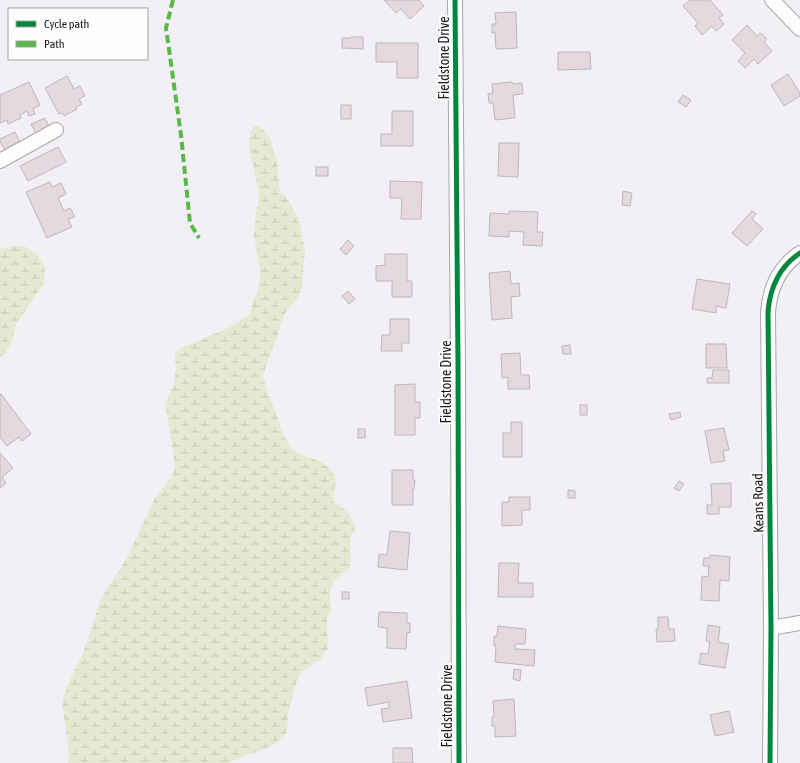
<svg xmlns="http://www.w3.org/2000/svg" width="800" height="763" font-family="'Asap Condensed',sans-serif">
<style>
.wetland{fill:url(#wetland-marsh)}
.building{fill:#e5d8de;stroke:#bab8bb}
.lines{fill:none;stroke-linecap:round;stroke-linejoin:round}
.street-casing{stroke:#a8a6a9;stroke-width:16}
.street{stroke:#fdfdfe;stroke-width:14}
.quiet{stroke:#58b947;stroke-width:4;stroke-dasharray:8 4;stroke-linecap:butt}
.cycleway-casing{stroke:#fefefe;stroke-width:8}
.cycleway{stroke:#00873e;stroke-width:5}
.labels{text-anchor:middle;dominant-baseline:central;stroke-width:4;stroke-linejoin:round;paint-order:stroke}
.street-label{font-size:14px;fill:#19171a;stroke:#fefefe}
</style>
<defs>
<pattern id="wetland-marsh" width="20" height="14" patternUnits="userSpaceOnUse"><rect width="20" height="14" fill="#e6e9d2"/><path d="M1 5h8M5 5V1M11 12h8M15 12V8" fill="none" stroke="#c5c7b4"/></pattern>
</defs>
<rect width="100%" height="100%" fill="#f3f0f5"/>
<!-- wetland -->
<g class="wetland">
<path d="M 254,126 L 259,126 L 265,132 L 270,138 L 277,162 L 280,192 L 288,200 L 297,216 L 300,225 L 305,251 L 302,285 L 299,296 L 285,313 L 273,348 L 267,362 L 263,377 L 268,394 L 277,415 L 282,432 L 290,447 L 296,452 L 321,462 L 329,468 L 334,475 L 336,483 L 333,496 L 334,502 L 348,512 L 354,523 L 355,529 L 351,537 L 350,547 L 351,561 L 349,568 L 335,580 L 331,587 L 330,592 L 331,612 L 327,618 L 328,648 L 320,660 L 301,672 L 296,684 L 288,713 L 287,732 C 281,739 274,745 265,749 C 253,754 240,755 230,763 L 68,763 L 69,751 L 65,724 L 62,701 L 69,682 L 81,658 L 91,631 L 100,600 L 127,558 L 155,498 L 171,478 L 174,471 L 175,463 L 165,404 L 174,384 L 176,370 L 175,353 L 183,347 L 230,327 L 250,314 L 253,301 L 258,291 L 260,272 L 254,236 L 256,213 L 259,198 L 258,188 L 249,148 L 250,133 Z"/>
<path d="M 24,246 L 37,254 L 45,268 L 44,283 L 16,324 L 11,344 L 4,354 L 0,358 L 0,249 L 6,247 Z"/>
</g>
<!-- building -->
<g class="building">
<path d="M 384,0 L 419,0 L 424,6 L 410,19 L 401,9 L 396,13 Z"/>
<path d="M 690,0 L 710,0 L 723,15 L 719,18 L 724,24 L 716,31 L 712,26 L 702,35 L 695,26 L 698,23 L 683,6 Z"/>
<path d="M 516,12 L 517,48 L 496,49 L 495,32 L 492,33 L 492,24 L 496,24 L 495,13 Z"/>
<path d="M 747,25 L 757,36 L 761,33 L 767,39 L 764,42 L 772,51 L 758,64 L 754,59 L 745,68 L 738,61 L 745,53 L 732,40 Z"/>
<path d="M 351,37 L 363,37 L 363,49 L 342,48 L 342,38 L 350,38 Z"/>
<path d="M 376,43 L 418,43 L 418,78 L 397,78 L 397,62 L 376,62 Z"/>
<path d="M 558,52 L 590,52 L 591,69 L 558,70 Z"/>
<path d="M 788,74 L 800,93 L 800,96 L 784,106 L 771,85 Z"/>
<path d="M 67,76 L 74,89 L 80,86 L 85,96 L 79,99 L 82,104 L 76,107 L 77,109 L 64,116 L 62,113 L 59,114 L 45,88 Z"/>
<path d="M 29,82 L 40,105 L 33,109 L 35,114 L 29,116 L 27,111 L 20,115 L 21,118 L 8,124 L 7,120 L 0,123 L 0,95 Z"/>
<path d="M 512,82 L 513,84 L 522,83 L 523,94 L 513,95 L 515,118 L 495,120 L 493,103 L 489,103 L 488,94 L 493,93 L 492,84 Z"/>
<path d="M 683,95 L 691,100 L 686,107 L 678,102 Z"/>
<rect x="341" y="105" width="10" height="14"/>
<path d="M 392,111 L 413,111 L 413,146 L 381,146 L 381,134 L 392,134 Z"/>
<path d="M 45,118 L 52,133 L 39,140 L 31,124 Z"/>
<path d="M 15,132 L 22,146 L 6,153 L 0,141 L 0,139 Z"/>
<path d="M 499,143 L 519,143 L 518,177 L 498,176 Z"/>
<path d="M 58,147 L 66,162 L 28,181 L 20,166 Z"/>
<rect x="316" y="167" width="12" height="9"/>
<path d="M 390,181 L 422,182 L 421,219 L 401,219 L 402,198 L 390,198 Z"/>
<path d="M 50,182 L 52,187 L 61,183 L 66,194 L 58,198 L 64,211 L 70,208 L 75,217 L 68,219 L 72,227 L 47,238 L 26,192 Z"/>
<path d="M 623,191 L 632,193 L 630,206 L 622,205 Z"/>
<path d="M 509,211 L 538,212 L 537,232 L 543,232 L 542,246 L 523,245 L 524,232 L 509,231 L 509,237 L 489,236 L 490,213 L 509,214 Z"/>
<path d="M 752,211 L 756,214 L 752,219 L 763,229 L 747,246 L 732,233 Z"/>
<path d="M 348,240 L 354,246 L 346,255 L 340,249 Z"/>
<path d="M 385,254 L 407,254 L 407,281 L 412,281 L 412,297 L 392,297 L 392,281 L 376,281 L 376,266 L 385,265 Z"/>
<path d="M 510,271 L 511,284 L 519,283 L 520,296 L 511,297 L 512,318 L 492,320 L 489,273 Z"/>
<path d="M 697,279 L 730,284 L 726,308 L 716,306 L 716,313 L 692,309 Z"/>
<path d="M 348,291 L 355,299 L 349,304 L 342,296 Z"/>
<path d="M 390,319 L 409,319 L 409,343 L 402,343 L 402,351 L 381,351 L 382,335 L 390,335 Z"/>
<path d="M 706,344 L 726,344 L 727,368 L 706,368 Z"/>
<path d="M 570,345 L 571,354 L 563,354 L 562,346 Z"/>
<path d="M 520,353 L 521,375 L 529,375 L 530,389 L 508,389 L 508,377 L 502,378 L 501,354 Z"/>
<path d="M 713,370 L 729,370 L 729,383 L 707,383 L 707,378 L 712,378 Z"/>
<path d="M 415,384 L 415,402 L 420,402 L 420,418 L 415,418 L 415,435 L 395,435 L 395,385 Z"/>
<path d="M 1,394 L 31,434 L 22,441 L 19,437 L 7,446 L 0,437 L 0,395 Z"/>
<rect x="580" y="405" width="7" height="10"/>
<path d="M 680,412 L 681,417 L 671,420 L 669,414 Z"/>
<path d="M 511,422 L 522,422 L 522,457 L 503,457 L 503,433 L 511,433 Z"/>
<path d="M 724,428 L 729,450 L 723,451 L 725,461 L 711,463 L 705,431 Z"/>
<rect x="358" y="429" width="7" height="9"/>
<path d="M 0,453 L 13,468 L 2,477 L 6,483 L 0,488 Z"/>
<path d="M 392,470 L 413,470 L 413,480 L 415,480 L 414,489 L 413,489 L 413,505 L 392,505 Z"/>
<path d="M 679,481 L 684,484 L 679,491 L 674,488 Z"/>
<path d="M 731,483 L 731,507 L 719,507 L 719,514 L 707,514 L 707,505 L 712,505 L 711,484 Z"/>
<path d="M 568,490 L 575,491 L 575,498 L 568,498 Z"/>
<path d="M 509,497 L 530,497 L 530,510 L 522,510 L 522,525 L 502,526 L 502,502 L 509,502 Z"/>
<path d="M 390,531 L 410,533 L 407,570 L 378,567 L 379,554 L 387,555 Z"/>
<path d="M 710,555 L 730,557 L 729,581 L 720,580 L 719,601 L 701,600 L 702,576 L 708,577 L 709,566 L 703,566 L 704,558 L 710,558 Z"/>
<path d="M 499,563 L 519,563 L 518,583 L 533,583 L 533,597 L 498,597 Z"/>
<rect x="342" y="592" width="7" height="7"/>
<path d="M 379,612 L 407,613 L 407,623 L 410,623 L 410,633 L 407,632 L 406,649 L 387,648 L 387,628 L 378,627 Z"/>
<path d="M 658,617 L 668,617 L 669,629 L 674,629 L 675,641 L 657,642 L 656,629 L 658,629 Z"/>
<path d="M 708,625 L 720,627 L 718,642 L 729,644 L 725,668 L 699,664 L 701,653 L 708,654 L 710,642 L 706,641 Z"/>
<path d="M 498,626 L 526,629 L 525,644 L 515,644 L 515,649 L 535,650 L 534,666 L 495,662 L 496,646 L 494,646 L 494,636 L 497,636 Z"/>
<path d="M 514,669 L 521,670 L 520,681 L 513,679 Z"/>
<path d="M 407,681 L 412,718 L 383,722 L 381,709 L 389,708 L 389,702 L 368,706 L 365,688 Z"/>
<path d="M 514,699 L 516,736 L 495,737 L 495,726 L 492,726 L 492,717 L 494,717 L 493,701 Z"/>
<path d="M 729,711 L 734,732 L 715,736 L 710,715 Z"/>
<path d="M 393,748 L 412,748 L 413,763 L 393,763 Z"/>
</g>
<g class="lines">
<defs>
<g id="street">
<path d="M 455,0 L 458,365 L 459,763"/>
<path d="M 772,0 L 800,29"/>
<path d="M 0,161 L 56,130"/>
<path d="M 771,628 L 800,623"/>
<path d="M 770,763 L 771,628 L 768,312 C 770,287 779,267 800,253"/>
</g>
</defs>
<!-- street casing -->
<use href="#street" class="street-casing"/>
<!-- street -->
<use href="#street" class="street"/>
<!-- quiet -->
<path class="quiet" d="M 173,0 L 166,28 L 181,135 L 190,223 L 199,238"/>
<defs>
<g id="cycleway">
<path d="M 455,0 L 458,365 L 459,763"/>
<path d="M 770,763 L 771,628 L 768,312 C 770,287 779,267 800,253"/>
</g>
</defs>
<!-- cycleway casing -->
<use href="#cycleway" class="cycleway-casing"/>
<!-- cycleway -->
<use href="#cycleway" class="cycleway"/>
</g>
<g class="labels">
<!-- street labels -->
<g class="street-label">
<text transform="translate(444 58) rotate(-90)">Fieldstone Drive</text>
<text transform="translate(446 382) rotate(-90)">Fieldstone Drive</text>
<text transform="translate(758 503) rotate(-91)">Keans Road</text>
<text transform="translate(447 706) rotate(-90)">Fieldstone Drive</text>
</g>
</g>
<!-- legend -->
<rect x="8" y="8" width="140" height="52" fill="#fefefe" stroke="#a2a2a3"/>
<rect x="16" y="21" width="20" height="6" fill="#00873e" stroke="#a2a2a3"/>
<text x="44" y="28" font-size="12" fill="#19171a">Cycle path</text>
<rect x="16" y="41" width="20" height="6" fill="#58b947" stroke="#a2a2a3"/>
<text x="44" y="48" font-size="12" fill="#19171a">Path</text>
</svg>
